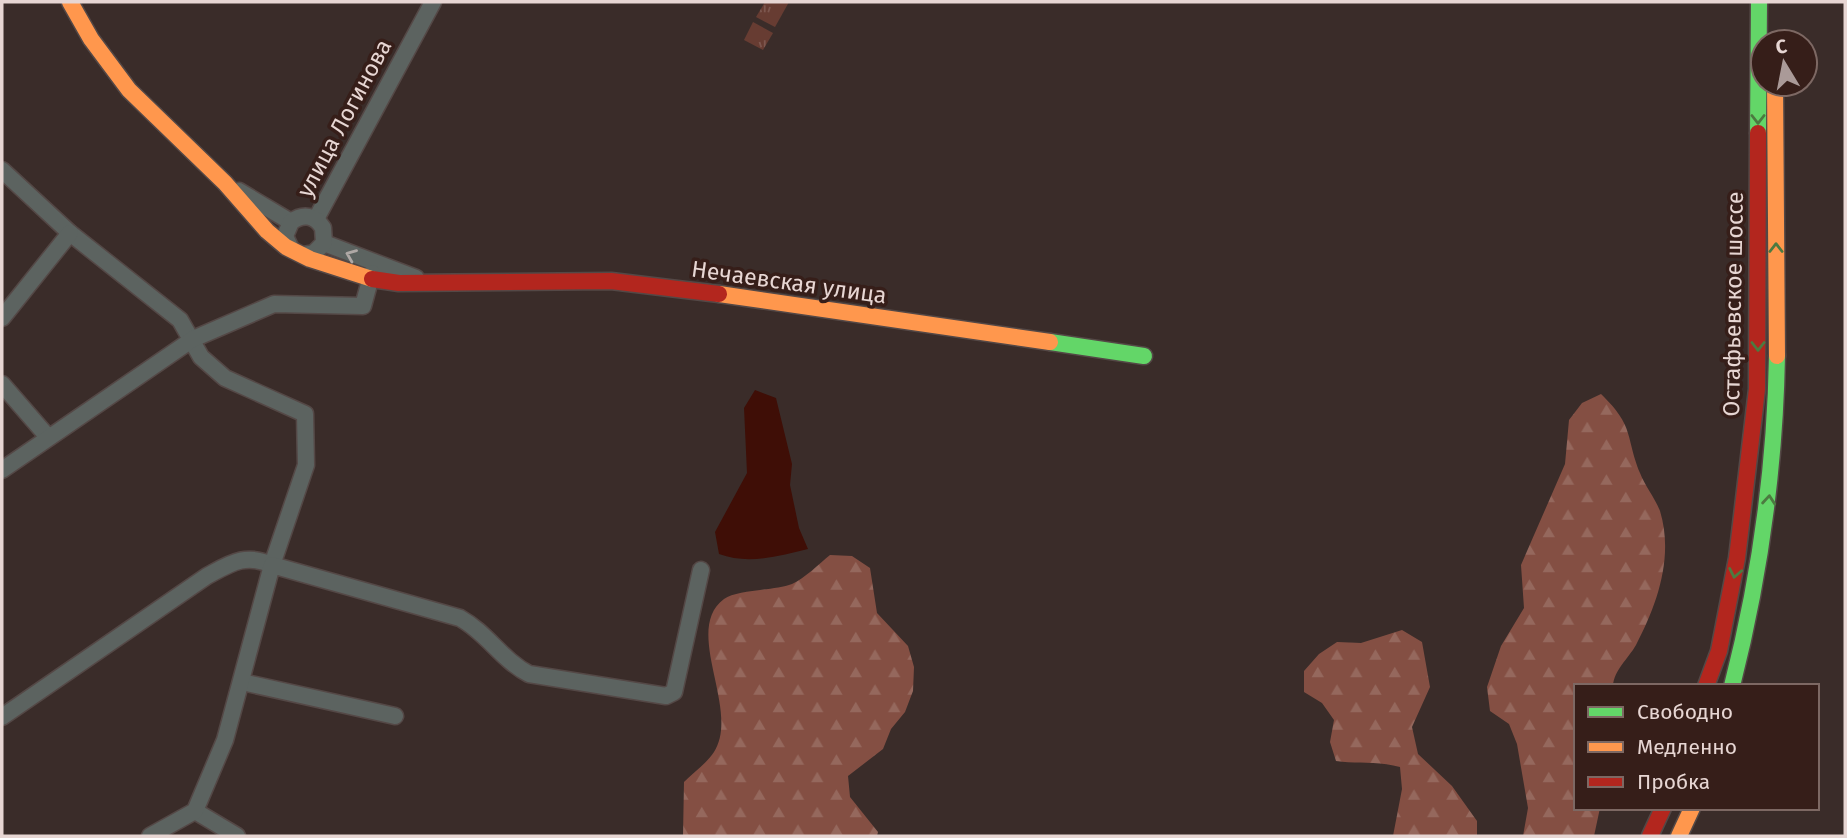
<svg xmlns="http://www.w3.org/2000/svg" width="1847" height="838" font-family="'Fira Sans',sans-serif">
<style>
.forest{fill:url(#forest-firs)}
.park{fill:url(#park-tufts)}
.water{fill:#3f0e06}
.lines{fill:none;stroke-linecap:round;stroke-linejoin:round}
.street-casing{stroke:#544846;stroke-width:19}
.fast-casing{stroke:#544846;stroke-width:19}
.slow-casing{stroke:#544846;stroke-width:19}
.jam-casing{stroke:#544846;stroke-width:19}
.street{stroke:#5c6360;stroke-width:16}
.fast{stroke:#63d668;stroke-width:16}
.slow{stroke:#ff974d;stroke-width:16}
.jam{stroke:#b3261e;stroke-width:16}
.oneway{stroke:#4c7a40}
.oneway2{stroke:#afa8a5}
.labels{text-anchor:middle;dominant-baseline:central;stroke-width:7;stroke-linejoin:round;paint-order:stroke}
.street-label{font-size:23px;fill:#e7d6d3;stroke:#361e19}
</style>
<defs>
<pattern id="forest-firs" width="22" height="20" patternUnits="userSpaceOnUse" patternTransform="scale(1.75)"><rect width="22" height="20" fill="#844f43"/><path d="M5 1l3.5 6h-7zM16 11l3.5 6h-7z" fill="#95685d"/></pattern>
<pattern id="park-tufts" width="24" height="20" patternUnits="userSpaceOnUse" patternTransform="scale(1.75)"><rect width="24" height="20" fill="#673c32"/><path d="M3 7l-1-3M5 7V3M7 7l1-3M15 17l-1-3M17 17v-4M19 17l1-3" fill="none" stroke="#7d574f"/></pattern>
</defs>
<rect width="100%" height="100%" fill="#3a2c29"/>
<!-- forest -->
<g class="forest">
<path d="M 1601,394 C 1635,427 1625,435 1640,473 C 1645,486 1655,498 1660,511 C 1674,557 1657,605 1636,645 C 1628,659 1614,670 1613,686 L 1576,686 L 1576,808 L 1600,808 L 1594,836 L 1523,836 L 1528,808 L 1517,744 L 1509,724 L 1490,711 L 1487,687 L 1501,646 L 1524,608 L 1521,565 L 1565,464 L 1569,420 L 1582,403 Z"/>
<path d="M 830,555 L 852,556 L 870,568 L 877,613 L 908,646 L 914,667 L 913,691 L 905,712 L 891,729 L 883,749 L 848,776 L 850,797 L 878,832 L 877,836 L 683,836 L 684,782 C 693,773 707,763 714,752 C 741,710 682,630 724,599 C 738,589 774,591 792,584 C 805,578 819,564 830,555 Z"/>
<path d="M 1402,630 L 1422,642 L 1430,687 L 1412,727 L 1418,754 L 1452,786 L 1477,821 L 1477,836 L 1393,836 L 1402,789 L 1400,767 C 1379,761 1358,764 1336,761 L 1330,742 L 1334,720 L 1322,703 L 1304,692 L 1304,671 L 1319,654 L 1337,642 L 1361,643 Z"/>
</g>
<!-- park -->
<g class="park">
<path d="M 765,2 L 789,2 L 775,27 L 756,17 Z"/>
<path d="M 753,22 L 773,33 L 763,50 L 744,40 Z"/>
</g>
<!-- water -->
<path class="water" d="M 755,390 L 776,398 L 792,464 L 790,485 L 799,528 L 808,549 C 779,556 748,565 719,554 L 715,532 L 747,473 L 744,408 Z"/>
<g class="lines">
<defs>
<g id="street">
<path d="M 2,170 L 70,233 L 180,320 L 201,357 L 225,378 L 305,414 L 306,465 L 272,565 C 245,553 231,563 207,576 L 2,717"/>
<path d="M 239,191 L 291,222"/>
<path d="M 316,219 L 433,2"/>
<path d="M 324,243 L 416,278"/>
<path d="M 291,249 L 285,236 L 291,222 C 303,213 315,215 323,228 L 324,243 L 314,253 L 303,255"/>
<path d="M 2,318 L 70,233"/>
<path d="M 2,384 L 48,437"/>
<path d="M 2,470 L 193,339 L 274,304 L 363,306 L 372,273"/>
<path d="M 242,682 L 395,716"/>
<path d="M 195,811 L 237,836"/>
<path d="M 150,836 L 195,811 L 225,740 L 272,565 L 460,618 C 487,633 502,660 529,674 L 666,696 L 674,692 L 701,570"/>
</g>
<g id="fast">
<path d="M 1758,133 L 1759,2"/>
<path d="M 1050,342 L 1144,356"/>
<path d="M 1732,686 C 1760,577 1775,469 1777,356"/>
</g>
<g id="slow">
<path d="M 70,2 L 91,39 L 129,90 L 225,183 L 267,231 L 286,247 L 310,259 L 372,279"/>
<path d="M 1775,84 L 1777,356"/>
<path d="M 719,294 L 1050,342"/>
<path d="M 1679,836 L 1692,808"/>
</g>
<g id="jam">
<path d="M 372,279 L 399,283 L 611,281 L 719,294"/>
<path d="M 1706,686 L 1719,651 L 1737,558 L 1757,389 L 1758,133"/>
<path d="M 1650,836 L 1663,808"/>
</g>
</defs>
<!-- street casing -->
<use href="#street" class="street-casing"/>
<!-- fast casing -->
<use href="#fast" class="fast-casing"/>
<!-- slow casing -->
<use href="#slow" class="slow-casing"/>
<!-- jam casing -->
<use href="#jam" class="jam-casing"/>
<!-- street -->
<use href="#street" class="street"/>
<!-- fast -->
<use href="#fast" class="fast"/>
<!-- slow -->
<use href="#slow" class="slow"/>
<!-- jam -->
<use href="#jam" class="jam"/>
</g>
<!-- one-way arrows -->
<defs><path id="oneway-chevron" d="M-2-3.5L2.5 0L-2 3.5" fill="none" stroke-width="1.6" stroke-linecap="round" stroke-linejoin="round" transform="scale(1.75)"/></defs>
<g class="oneway">
<use href="#oneway-chevron" transform="translate(1758 119) rotate(90)"/>
<use href="#oneway-chevron" transform="translate(1776 248) rotate(-90)"/>
<use href="#oneway-chevron" transform="translate(1758 346) rotate(90)"/>
<use href="#oneway-chevron" transform="translate(1769 500) rotate(-85)"/>
<use href="#oneway-chevron" transform="translate(1735 573) rotate(101)"/>
</g>
<use class="oneway2" href="#oneway-chevron" transform="translate(351 255) rotate(-158)"/>
<g class="labels">
<!-- street labels -->
<g class="street-label">
<text transform="translate(344 118) rotate(-62)">улица Логинова</text>
<text transform="translate(789 282) rotate(8)">Нечаевская улица</text>
<text transform="translate(1733 304) rotate(-89)">Остафьевское шоссе</text>
</g>
</g>
<!-- border -->
<rect width="1847" height="838" fill="none" stroke="#e7d6d3" stroke-width="7"/>
<!-- legend -->
<rect x="1574" y="684" width="245" height="126" fill="#361e19" stroke="#7d6863" stroke-width="2"/>
<rect x="1588" y="707" width="35" height="10" fill="#63d668" stroke="#7d6863" stroke-width="2"/>
<text x="1637" y="719" font-size="21" fill="#e7d6d3">Свободно</text>
<rect x="1588" y="742" width="35" height="10" fill="#ff974d" stroke="#7d6863" stroke-width="2"/>
<text x="1637" y="754" font-size="21" fill="#e7d6d3">Медленно</text>
<rect x="1588" y="777" width="35" height="10" fill="#b3261e" stroke="#7d6863" stroke-width="2"/>
<text x="1637" y="789" font-size="21" fill="#e7d6d3">Пробка</text>
<!-- north arrow -->
<g transform="translate(1784 63) rotate(350)"><circle r="33" fill="#361e19" stroke="#7d6863" stroke-width="2"/>
<path d="M0-5L12 26L0 18L-12 26Z" fill="#aa9a98"/>
<text y="-10" font-size="19" font-weight="bold" text-anchor="middle" fill="#e7d6d3">С</text>
</g>
</svg>
